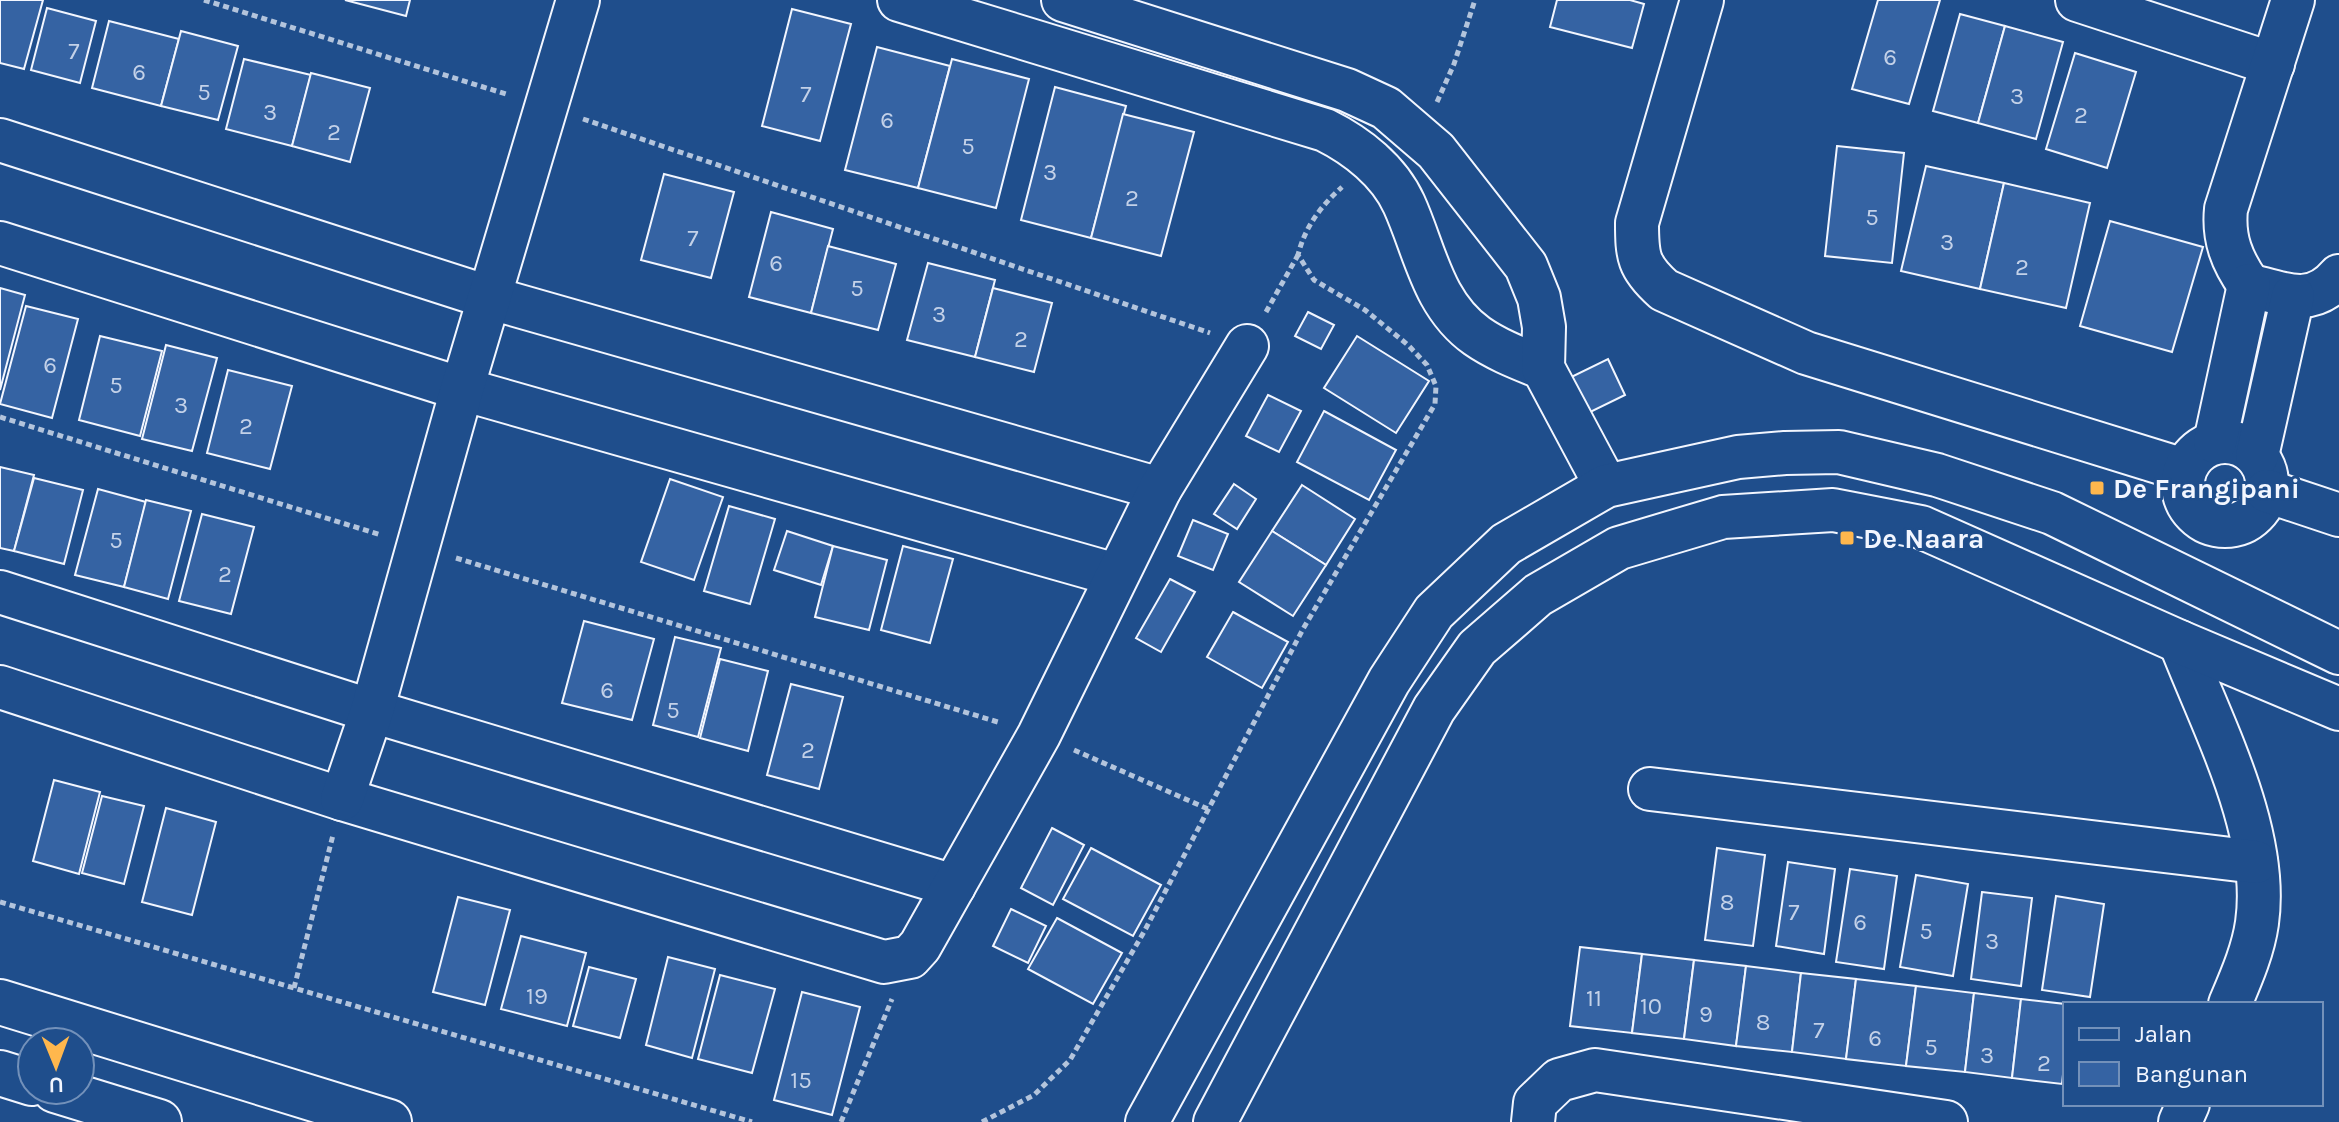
<svg xmlns="http://www.w3.org/2000/svg" width="2339" height="1122" font-family="Karla,sans-serif">
<style>
.building{fill:#3563a3;stroke:#f2f6ff;stroke-width:2}
.lines{fill:none;stroke-linecap:round;stroke-linejoin:round}
.minor-casing{stroke:#f2f6ff;stroke-width:46}
.major-casing{stroke:#f2f6ff;stroke-width:48}
.path{stroke:#b3c4dc;stroke-width:5;stroke-dasharray:6 4;stroke-linecap:butt}
.minor{stroke:#1f4e8c;stroke-width:42}
.major{stroke:#1f4e8c;stroke-width:44}
.poi-dot{fill:#ffb74d;stroke:#1f4e8c;stroke-width:3}
.labels{text-anchor:middle;dominant-baseline:central;stroke-width:6;stroke-linejoin:round;paint-order:stroke}
.number-label{font-size:24px;fill:#c3d1e8}
.poi-label{font-size:28px;font-weight:bold;fill:#f2f6ff;stroke:#1f4e8c;text-anchor:start}
</style>
<rect width="100%" height="100%" fill="#1f4e8c"/>
<!-- building -->
<g class="building">
<path d="M 0,0 L 43,0 L 24,69 L 0,63 Z"/>
<path d="M 345,0 L 410,0 L 406,16 Z"/>
<path d="M 1557,0 L 1630,0 L 1644,4 L 1632,48 L 1550,27 Z"/>
<path d="M 1878,0 L 1940,0 L 1909,104 L 1852,89 Z"/>
<path d="M 47,8 L 96,21 L 80,83 L 31,70 Z"/>
<path d="M 792,9 L 851,24 L 820,141 L 762,126 Z"/>
<path d="M 1960,14 L 2005,26 L 1978,123 L 1933,111 Z"/>
<path d="M 109,21 L 179,39 L 161,106 L 92,88 Z"/>
<path d="M 2005,26 L 2063,42 L 2036,139 L 1978,123 Z"/>
<path d="M 181,31 L 238,46 L 218,120 L 161,106 Z"/>
<path d="M 877,47 L 950,66 L 918,188 L 845,170 Z"/>
<path d="M 2075,53 L 2136,72 L 2107,168 L 2046,149 Z"/>
<path d="M 244,59 L 311,75 L 292,146 L 226,129 Z"/>
<path d="M 952,59 L 1029,79 L 996,208 L 918,188 Z"/>
<path d="M 311,73 L 370,88 L 350,162 L 292,146 Z"/>
<path d="M 1055,87 L 1126,106 L 1091,238 L 1021,220 Z"/>
<path d="M 1123,114 L 1194,132 L 1161,256 L 1091,238 Z"/>
<path d="M 1837,146 L 1904,153 L 1892,263 L 1825,256 Z"/>
<path d="M 1926,166 L 2004,183 L 1980,289 L 1901,271 Z"/>
<path d="M 664,174 L 734,192 L 711,278 L 641,260 Z"/>
<path d="M 2004,183 L 2090,203 L 2066,308 L 1980,289 Z"/>
<path d="M 771,212 L 833,229 L 811,313 L 749,297 Z"/>
<path d="M 2110,221 L 2203,247 L 2172,352 L 2080,326 Z"/>
<path d="M 828,246 L 896,264 L 878,330 L 811,313 Z"/>
<path d="M 928,263 L 995,280 L 975,357 L 907,340 Z"/>
<path d="M 0,288 L 25,295 L 0,390 Z"/>
<path d="M 993,288 L 1052,303 L 1034,372 L 975,357 Z"/>
<path d="M 26,306 L 78,319 L 52,418 L 0,404 Z"/>
<path d="M 1308,312 L 1334,325 L 1321,349 L 1295,336 Z"/>
<path d="M 100,336 L 162,351 L 140,436 L 79,420 Z"/>
<path d="M 1357,336 L 1429,381 L 1396,433 L 1324,388 Z"/>
<path d="M 166,345 L 217,358 L 192,451 L 142,439 Z"/>
<path d="M 1608,359 L 1625,395 L 1576,419 L 1559,383 Z"/>
<path d="M 228,370 L 292,386 L 270,469 L 207,453 Z"/>
<path d="M 1268,395 L 1301,411 L 1279,452 L 1246,436 Z"/>
<path d="M 1324,411 L 1396,450 L 1369,500 L 1297,462 Z"/>
<path d="M 0,467 L 34,475 L 14,551 L 0,548 Z"/>
<path d="M 34,478 L 83,490 L 64,564 L 14,551 Z"/>
<path d="M 670,479 L 723,497 L 694,580 L 641,562 Z"/>
<path d="M 1234,484 L 1256,499 L 1237,529 L 1214,514 Z"/>
<path d="M 1302,485 L 1355,519 L 1326,565 L 1272,531 Z"/>
<path d="M 98,489 L 146,502 L 124,587 L 75,575 Z"/>
<path d="M 146,500 L 191,511 L 168,599 L 124,587 Z"/>
<path d="M 729,506 L 775,519 L 750,604 L 704,591 Z"/>
<path d="M 202,514 L 254,527 L 231,614 L 179,601 Z"/>
<path d="M 1193,520 L 1228,534 L 1213,570 L 1178,556 Z"/>
<path d="M 787,531 L 833,546 L 821,585 L 774,570 Z"/>
<path d="M 1272,531 L 1326,565 L 1293,616 L 1239,582 Z"/>
<path d="M 833,546 L 887,560 L 869,630 L 815,617 Z"/>
<path d="M 903,546 L 953,559 L 930,643 L 881,630 Z"/>
<path d="M 1170,579 L 1195,592 L 1161,652 L 1136,638 Z"/>
<path d="M 1233,612 L 1288,642 L 1262,688 L 1207,657 Z"/>
<path d="M 584,621 L 654,639 L 632,720 L 562,703 Z"/>
<path d="M 675,637 L 721,648 L 698,737 L 653,725 Z"/>
<path d="M 720,659 L 768,671 L 748,751 L 700,738 Z"/>
<path d="M 791,684 L 843,697 L 819,789 L 767,775 Z"/>
<path d="M 54,780 L 100,792 L 79,874 L 33,861 Z"/>
<path d="M 102,796 L 144,806 L 124,884 L 82,873 Z"/>
<path d="M 166,808 L 216,822 L 192,915 L 142,902 Z"/>
<path d="M 1052,828 L 1084,845 L 1053,905 L 1021,888 Z"/>
<path d="M 1091,848 L 1161,885 L 1133,936 L 1063,899 Z"/>
<path d="M 1717,848 L 1765,855 L 1753,946 L 1705,940 Z"/>
<path d="M 1788,862 L 1835,869 L 1824,954 L 1776,946 Z"/>
<path d="M 1850,869 L 1897,876 L 1884,969 L 1836,962 Z"/>
<path d="M 1916,875 L 1968,884 L 1953,976 L 1900,967 Z"/>
<path d="M 1982,892 L 2032,898 L 2021,986 L 1971,979 Z"/>
<path d="M 2056,896 L 2104,904 L 2090,997 L 2042,990 Z"/>
<path d="M 458,897 L 510,910 L 485,1005 L 433,992 Z"/>
<path d="M 1011,909 L 1046,926 L 1028,963 L 993,946 Z"/>
<path d="M 1057,918 L 1122,953 L 1093,1004 L 1028,969 Z"/>
<path d="M 521,936 L 586,953 L 567,1026 L 501,1009 Z"/>
<path d="M 1580,947 L 1642,954 L 1632,1033 L 1570,1026 Z"/>
<path d="M 1642,954 L 1694,960 L 1684,1039 L 1632,1033 Z"/>
<path d="M 668,957 L 715,969 L 692,1058 L 646,1045 Z"/>
<path d="M 1694,960 L 1746,966 L 1736,1046 L 1684,1039 Z"/>
<path d="M 1746,966 L 1801,973 L 1792,1052 L 1736,1046 Z"/>
<path d="M 589,967 L 636,979 L 620,1038 L 573,1026 Z"/>
<path d="M 1801,973 L 1856,979 L 1846,1059 L 1792,1052 Z"/>
<path d="M 720,975 L 775,989 L 752,1073 L 698,1059 Z"/>
<path d="M 1856,979 L 1916,986 L 1906,1066 L 1846,1059 Z"/>
<path d="M 1916,986 L 1974,993 L 1965,1072 L 1906,1066 Z"/>
<path d="M 802,992 L 860,1007 L 832,1115 L 774,1100 Z"/>
<path d="M 1974,993 L 2021,999 L 2012,1078 L 1965,1072 Z"/>
<path d="M 2021,999 L 2065,1004 L 2065,1055 L 2062,1084 L 2012,1078 Z"/>
</g>
<g class="lines">
<defs>
<g id="minor">
<path d="M 899,0 L 1325,130 C 1357,146 1389,171 1404,204 C 1425,250 1432,304 1477,336 C 1497,350 1521,359 1543,368"/>
<path d="M 1063,0 L 1347,90 L 1386,108 L 1436,151 L 1526,266 L 1539,298 L 1544,327 L 1543,368 L 1606,486"/>
<path d="M 1702,0 L 1637,223 C 1637,256 1638,267 1664,290 L 1806,353 L 2184,470"/>
<path d="M 2077,0 L 2273,64"/>
<path d="M 2293,0 L 2226,209 C 2223,239 2232,261 2249,285 C 2284,294 2312,308 2339,276"/>
<path d="M 0,140 L 491,298 L 1160,489"/>
<path d="M 0,243 L 462,389 L 1116,575"/>
<circle cx="2225" cy="484" r="42"/>
<path d="M 2215,442 L 2249,285"/>
<path d="M 2257,456 L 2293,296"/>
<path d="M 2267,491 L 2339,515"/>
<path d="M 0,592 L 372,711 L 954,886"/>
<path d="M 2180,642 C 2212,725 2270,832 2257,923 C 2253,951 2241,978 2230,1004"/>
<path d="M 0,687 L 342,799 L 884,962 L 910,957 L 920,946 L 1039,735 L 1160,489 L 1247,346"/>
<path d="M 1650,789 L 2256,862"/>
<path d="M 342,799 L 372,711 L 462,389 L 578,0"/>
<path d="M 1147,1122 L 1389,681 L 1434,612 L 1506,544 L 1606,486 L 1738,457 L 1785,453 L 1839,452 L 1937,475 L 2052,513 L 2339,653"/>
<path d="M 1215,1122 L 1434,709 L 1477,648 L 1538,595 L 1619,548 L 1723,517 L 1833,510 L 1921,527 L 2180,642 L 2339,709"/>
<path d="M 1533,1122 L 1535,1103 L 1559,1080 L 1595,1070 L 1946,1122"/>
<path d="M 2180,1122 L 2188,1104"/>
</g>
<g id="major">
<path d="M 0,1002 L 389,1122"/>
<path d="M 0,1073 L 32,1083"/>
<path d="M 55,1090 L 159,1122"/>
</g>
</defs>
<!-- minor casing -->
<use href="#minor" class="minor-casing"/>
<!-- major casing -->
<use href="#major" class="major-casing"/>
<!-- path -->
<g class="path">
<path d="M 204,0 L 509,95"/>
<path d="M 1437,102 L 1454,64 L 1475,0"/>
<path d="M 583,119 L 1210,333"/>
<path d="M 1266,312 L 1298,255"/>
<path d="M 0,417 L 381,535"/>
<path d="M 456,558 L 1001,723"/>
<path d="M 1074,750 L 1208,809"/>
<path d="M 0,902 L 752,1122"/>
<path d="M 294,988 L 333,835"/>
<path d="M 841,1122 L 892,999"/>
<path d="M 982,1122 L 1034,1095 L 1070,1060 L 1145,930 L 1303,629 L 1435,404 L 1436,386 L 1427,365 L 1408,345 L 1365,310 L 1314,280 L 1298,255 C 1305,227 1320,207 1342,187"/>
</g>
<!-- minor -->
<use href="#minor" class="minor"/>
<!-- major -->
<use href="#major" class="major"/>
</g>
<!-- markers -->
<g class="poi-dot">
<rect x="2089" y="480" width="16" height="16" rx="4"/>
<rect x="1839" y="530" width="16" height="16" rx="4"/>
</g>
<g class="labels">
<!-- number labels -->
<g class="number-label">
<text x="74" y="51">7</text>
<text x="1890" y="57">6</text>
<text x="139" y="72">6</text>
<text x="204" y="92">5</text>
<text x="806" y="94">7</text>
<text x="2017" y="96">3</text>
<text x="270" y="112">3</text>
<text x="2081" y="115">2</text>
<text x="887" y="120">6</text>
<text x="334" y="132">2</text>
<text x="968" y="146">5</text>
<text x="1050" y="172">3</text>
<text x="1132" y="198">2</text>
<text x="1872" y="217">5</text>
<text x="693" y="238">7</text>
<text x="1947" y="242">3</text>
<text x="776" y="263">6</text>
<text x="2022" y="267">2</text>
<text x="857" y="288">5</text>
<text x="939" y="314">3</text>
<text x="1021" y="339">2</text>
<text x="50" y="365">6</text>
<text x="116" y="385">5</text>
<text x="181" y="405">3</text>
<text x="246" y="426">2</text>
<text x="116" y="540">5</text>
<text x="225" y="574">2</text>
<text x="607" y="690">6</text>
<text x="673" y="710">5</text>
<text x="808" y="750">2</text>
<text x="1727" y="902">8</text>
<text x="1794" y="912">7</text>
<text x="1860" y="922">6</text>
<text x="1926" y="931">5</text>
<text x="1992" y="941">3</text>
<text x="537" y="996">19</text>
<text x="1594" y="998">11</text>
<text x="1651" y="1006">10</text>
<text x="1706" y="1014">9</text>
<text x="1763" y="1022">8</text>
<text x="1819" y="1030">7</text>
<text x="1875" y="1038">6</text>
<text x="1931" y="1047">5</text>
<text x="1987" y="1055">3</text>
<text x="2044" y="1063">2</text>
<text x="801" y="1080">15</text>
</g>
<!-- poi labels -->
<g class="poi-label">
<text x="2113" y="488">De Frangipani</text>
<text x="1863" y="538">De Naara</text>
</g>
</g>
<!-- legend -->
<rect x="2063" y="1002" width="260" height="104" fill="#1f4e8c" stroke="#7391ba" stroke-width="2"/>
<rect x="2079" y="1028" width="40" height="12" fill="#1f4e8c" stroke="#7391ba" stroke-width="2"/>
<text x="2135" y="1042" font-size="24" fill="#f2f6ff">Jalan</text>
<rect x="2079" y="1062" width="40" height="24" fill="#3563a3" stroke="#7391ba" stroke-width="2"/>
<text x="2135" y="1082" font-size="24" fill="#f2f6ff">Bangunan</text>
<!-- north arrow -->
<g transform="translate(56 1066) rotate(179)"><circle r="38" fill="#1f4e8c" stroke="#7391ba" stroke-width="2"/>
<path d="M0-6L14 30L0 20L-14 30Z" fill="#ffb74d"/>
<text y="-12" font-size="22" font-weight="bold" text-anchor="middle" fill="#f2f6ff">U</text>
</g>
</svg>
